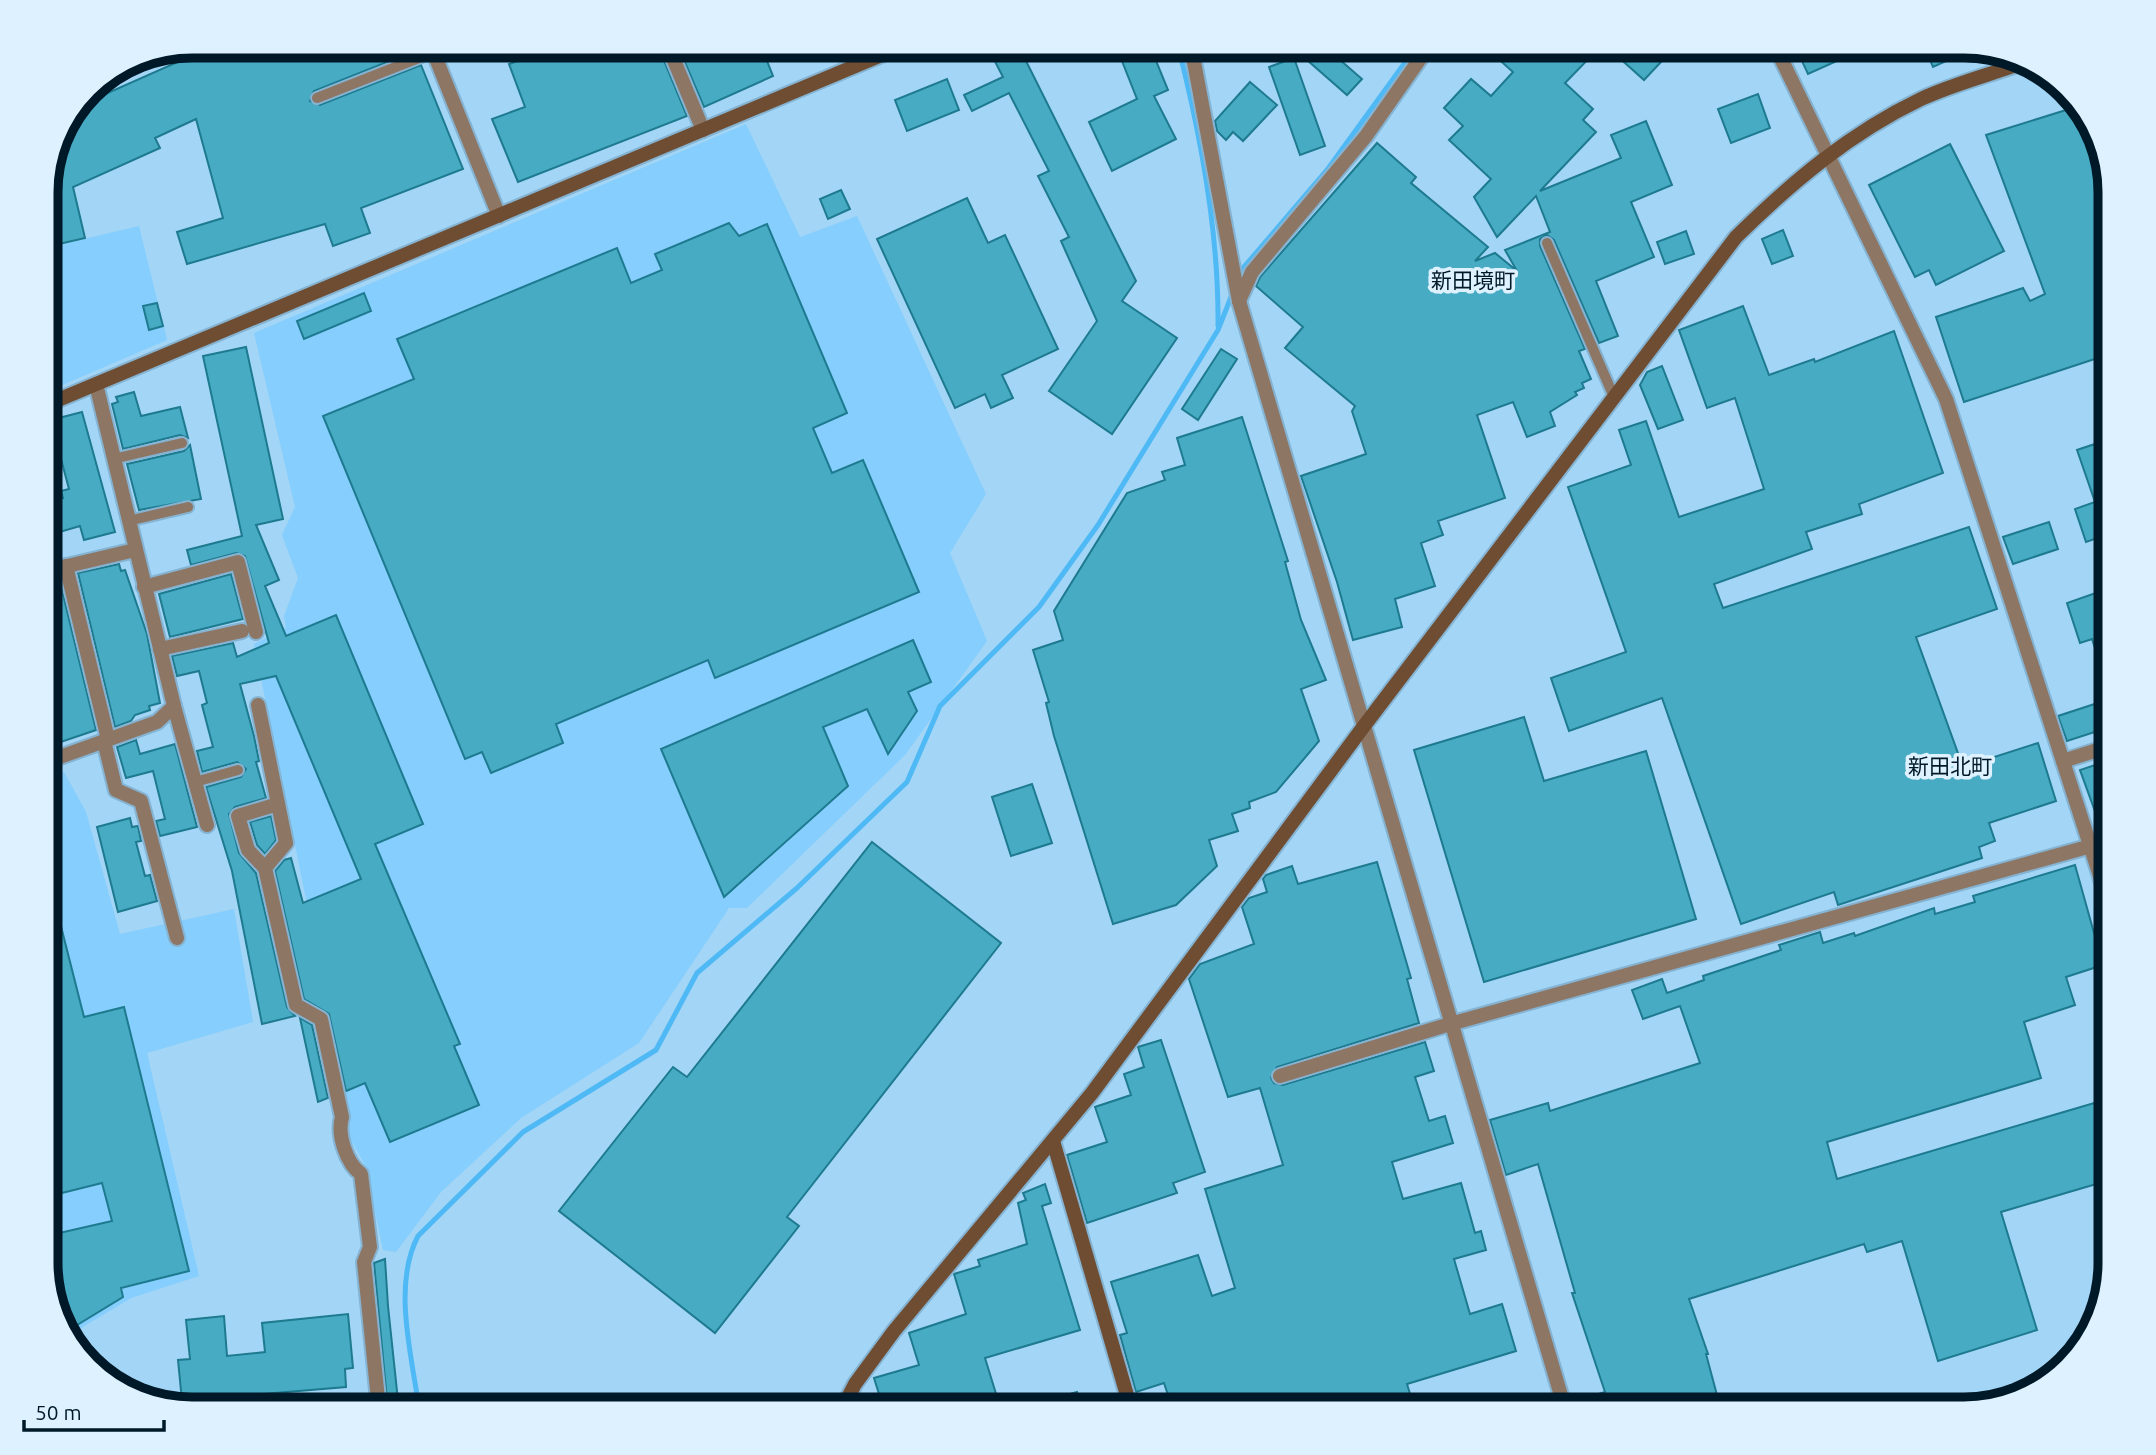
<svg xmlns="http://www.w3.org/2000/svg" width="2156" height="1455" font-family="Ubuntu,'Noto Sans JP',sans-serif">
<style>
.built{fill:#85cefd}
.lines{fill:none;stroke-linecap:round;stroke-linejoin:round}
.stream{stroke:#4fb9f5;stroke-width:5}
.building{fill:#48abc4;stroke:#1d7a8f;stroke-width:2}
.lane-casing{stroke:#85b3d1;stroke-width:14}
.street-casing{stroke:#85b3d1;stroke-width:18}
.secondary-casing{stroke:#85b3d1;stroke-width:18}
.lane{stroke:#8e7665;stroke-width:10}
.street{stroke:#8e7665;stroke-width:14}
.secondary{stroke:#6f4d33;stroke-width:14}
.labels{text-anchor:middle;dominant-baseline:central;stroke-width:7;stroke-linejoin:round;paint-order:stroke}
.neighbourhood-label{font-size:21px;fill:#001928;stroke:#def1fe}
.rim{fill:none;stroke:#001928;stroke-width:9}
</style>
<rect width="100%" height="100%" fill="#a2d5f6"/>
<!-- built -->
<g class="built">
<path d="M 746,124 L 800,237 L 857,216 L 986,494 L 950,553 L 987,641 L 905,755 L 747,908 L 729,908 L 639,1043 L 521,1118 L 441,1192 L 396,1252 L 383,1250 L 365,1165 L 348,1135 L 350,1115 L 254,644 L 286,628 L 284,616 L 298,578 L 282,535 L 295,507 L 254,333 Z"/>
<path d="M 139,226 L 167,340 L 46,392 L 46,248 Z"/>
<path d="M 64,772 L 86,812 L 120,934 L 234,909 L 253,1022 L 147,1053 L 199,1276 L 131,1298 L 66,1337 L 46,1272 L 46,781 Z"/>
</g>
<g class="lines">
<!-- stream -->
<g class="stream">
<path d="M 1178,46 C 1201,136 1219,233 1218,326"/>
<path d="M 1238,280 L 1244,267 L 1327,170 L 1417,46"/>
<path d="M 419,1409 C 412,1355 392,1286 418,1236 L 523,1132 L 656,1050 L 697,973 L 797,888 L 907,782 L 940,706 L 1039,607 L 1098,525 L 1218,330 L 1233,292"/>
</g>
</g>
<!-- building -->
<g class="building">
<path d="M 187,46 L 413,46 L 415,51 L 314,91 L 310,101 L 320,105 L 421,65 L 463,169 L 361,208 L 370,233 L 333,246 L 325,224 L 187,264 L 177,232 L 223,218 L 196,119 L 155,138 L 160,148 L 73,187 L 85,238 L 46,247 L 46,183 L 57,135 L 76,107 L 180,61 L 177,49 Z"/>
<path d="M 560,46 L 658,46 L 687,116 L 518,182 L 492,119 L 525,107 L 509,64 Z"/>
<path d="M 678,46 L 761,46 L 773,76 L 704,107 Z"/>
<path d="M 987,46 L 1057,46 L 1026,61 L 1136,281 L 1122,301 L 1177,338 L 1112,434 L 1049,391 L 1097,321 L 1061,241 L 1069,237 L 1038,176 L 1049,171 L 1009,93 L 972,111 L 964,95 L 1003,77 Z"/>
<path d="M 1116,46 L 1150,46 L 1168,90 L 1154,96 L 1176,139 L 1112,171 L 1089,122 L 1137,99 Z"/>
<path d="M 1291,46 L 1324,46 L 1362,79 L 1347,95 Z"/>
<path d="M 1484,46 L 1601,46 L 1565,83 L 1593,109 L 1583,120 L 1596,132 L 1540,191 L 1621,158 L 1611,135 L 1646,121 L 1672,185 L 1631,202 L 1654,257 L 1596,281 L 1618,336 L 1599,343 L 1554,240 L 1547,235 L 1540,239 L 1540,246 L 1585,349 L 1579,351 L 1591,379 L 1582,383 L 1584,388 L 1575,392 L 1577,395 L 1550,412 L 1555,426 L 1527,437 L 1513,402 L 1477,415 L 1505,498 L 1438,521 L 1443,535 L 1421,543 L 1435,586 L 1395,599 L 1402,627 L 1353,640 L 1337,582 L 1301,476 L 1366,454 L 1352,411 L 1355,406 L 1285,348 L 1303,327 L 1256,286 L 1260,277 L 1377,143 L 1416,177 L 1411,183 L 1488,247 L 1475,261 L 1495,253 L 1517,271 L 1505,250 L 1550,232 L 1536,196 L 1497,237 L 1474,197 L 1491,179 L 1449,140 L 1463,126 L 1444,108 L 1471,79 L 1491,96 L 1513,72 Z"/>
<path d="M 1606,46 L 1676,46 L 1644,80 Z"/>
<path d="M 1795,46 L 1870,46 L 1808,74 Z"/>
<path d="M 1924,46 L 1948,46 L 1953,58 L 1933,67 Z"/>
<path d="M 1294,58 L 1325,146 L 1300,155 L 1269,67 Z"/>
<path d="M 947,79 L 959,110 L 907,131 L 895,100 Z"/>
<path d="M 1250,82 L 1277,105 L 1243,141 L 1233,132 L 1226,140 L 1217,131 L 1215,121 Z"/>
<path d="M 1758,94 L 1770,128 L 1731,143 L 1718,109 Z"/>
<path d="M 2079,106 L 2091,119 L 2110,191 L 2110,354 L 1964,402 L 1936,317 L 2023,288 L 2030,301 L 2045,294 L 1986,135 Z"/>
<path d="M 1950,144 L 2004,251 L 1936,285 L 1929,270 L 1915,277 L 1869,185 Z"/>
<path d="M 841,190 L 850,209 L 828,219 L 820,199 Z"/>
<path d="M 967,198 L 988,243 L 1005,235 L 1058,349 L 1002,375 L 1013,398 L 991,408 L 985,394 L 955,408 L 877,239 Z"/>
<path d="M 729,223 L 739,236 L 767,224 L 847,413 L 813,428 L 832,473 L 863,460 L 919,592 L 715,678 L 708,660 L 556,724 L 563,743 L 491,773 L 482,752 L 465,759 L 323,416 L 414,379 L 397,339 L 617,248 L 631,283 L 662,270 L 655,254 Z"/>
<path d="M 1783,230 L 1793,256 L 1772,264 L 1762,239 Z"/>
<path d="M 1686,231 L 1694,254 L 1665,264 L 1657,242 Z"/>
<path d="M 364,293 L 371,311 L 304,339 L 297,321 Z"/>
<path d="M 157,303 L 163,326 L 149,330 L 143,306 Z"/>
<path d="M 1743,306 L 1769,375 L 1814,359 L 1815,362 L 1894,331 L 1943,473 L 1859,504 L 1862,514 L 1806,532 L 1812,549 L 1714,584 L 1723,608 L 1969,527 L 1997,609 L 1916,637 L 1963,767 L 2038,743 L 2056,801 L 1989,823 L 1995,841 L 1979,847 L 1982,858 L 1838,905 L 1834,892 L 1741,924 L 1662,698 L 1569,731 L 1551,678 L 1626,652 L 1568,487 L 1631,465 L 1619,430 L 1646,421 L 1679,517 L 1764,489 L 1735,398 L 1707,408 L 1679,330 Z"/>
<path d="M 246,347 L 283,519 L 256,525 L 279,580 L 265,586 L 286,636 L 336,615 L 423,824 L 375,844 L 460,1044 L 454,1046 L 479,1105 L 390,1142 L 365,1083 L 346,1091 L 329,1014 L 304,999 L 275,871 L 284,860 L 291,858 L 303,903 L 361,879 L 276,676 L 240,684 L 254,736 L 259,761 L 256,762 L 266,798 L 235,807 L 229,814 L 239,853 L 256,873 L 287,1007 L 295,1016 L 262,1024 L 232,871 L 206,787 L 241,777 L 246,769 L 237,762 L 202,772 L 197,751 L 213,747 L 202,705 L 207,703 L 199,671 L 177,676 L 172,656 L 233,643 L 237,657 L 269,643 L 245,556 L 236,553 L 191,565 L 187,550 L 242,536 L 203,356 Z"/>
<path d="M 1221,349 L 1237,359 L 1198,420 L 1182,409 Z"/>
<path d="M 1662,366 L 1683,420 L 1658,429 L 1640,385 L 1647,372 Z"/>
<path d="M 134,392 L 141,416 L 180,407 L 188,438 L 180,435 L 123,449 L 112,404 L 118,402 L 116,397 Z"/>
<path d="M 82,412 L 115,532 L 84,540 L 80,526 L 46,536 L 46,503 L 63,498 L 61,491 L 69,489 L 61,459 L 46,463 L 46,429 L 53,427 L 51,420 Z"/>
<path d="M 1242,417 L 1288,561 L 1285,562 L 1301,620 L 1326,680 L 1301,689 L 1319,741 L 1276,792 L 1249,802 L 1250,808 L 1232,814 L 1238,831 L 1209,840 L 1217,866 L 1176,905 L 1113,924 L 1054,736 L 1046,703 L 1049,702 L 1033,650 L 1063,640 L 1054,611 L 1127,493 L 1165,480 L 1162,472 L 1185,465 L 1177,438 Z"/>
<path d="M 2110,439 L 2110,540 L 2106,535 L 2086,542 L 2075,509 L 2095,502 L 2077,450 Z"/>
<path d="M 190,445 L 201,499 L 139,510 L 127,464 L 184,451 Z"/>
<path d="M 2049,522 L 2058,549 L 2013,564 L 2003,537 Z"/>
<path d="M 119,564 L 121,571 L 125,570 L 147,634 L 160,703 L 149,706 L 150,710 L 135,715 L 131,721 L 115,727 L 78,573 Z"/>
<path d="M 231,574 L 243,619 L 170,637 L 159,594 Z"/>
<path d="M 59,578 L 96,730 L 49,746 L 46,736 L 46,580 Z"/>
<path d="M 2110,588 L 2110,685 L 2107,685 L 2092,639 L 2080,643 L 2067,603 Z"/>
<path d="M 913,640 L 931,682 L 908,692 L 917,711 L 888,754 L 867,709 L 823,727 L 848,786 L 724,897 L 661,749 Z"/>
<path d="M 2110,699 L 2110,727 L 2067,741 L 2058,716 Z"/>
<path d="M 1524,717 L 1544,781 L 1646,751 L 1696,919 L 1484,982 L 1414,750 Z"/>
<path d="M 136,740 L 140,754 L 175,744 L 197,827 L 160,836 L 156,821 L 165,819 L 153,771 L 126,778 L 117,747 Z"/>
<path d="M 2110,760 L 2110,847 L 2108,847 L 2080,770 Z"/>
<path d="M 1032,784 L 1052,843 L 1011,856 L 992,797 Z"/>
<path d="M 271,816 L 276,840 L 265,854 L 257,845 L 250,822 Z"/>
<path d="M 130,818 L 132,827 L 138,826 L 141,841 L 136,842 L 145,876 L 150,875 L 157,901 L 118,912 L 97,827 Z"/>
<path d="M 872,842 L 1001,943 L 787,1217 L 799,1226 L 715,1333 L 559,1211 L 673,1067 L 687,1077 Z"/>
<path d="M 1377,862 L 1411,978 L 1407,979 L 1419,1023 L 1277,1067 L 1271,1078 L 1274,1083 L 1283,1085 L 1425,1042 L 1434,1071 L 1415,1077 L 1429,1121 L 1445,1116 L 1453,1143 L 1392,1162 L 1403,1199 L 1461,1183 L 1475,1233 L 1481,1231 L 1486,1250 L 1454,1259 L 1470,1314 L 1502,1304 L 1516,1351 L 1407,1384 L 1415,1410 L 1173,1410 L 1164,1383 L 1136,1392 L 1120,1335 L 1127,1333 L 1111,1282 L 1198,1255 L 1212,1296 L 1235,1288 L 1205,1189 L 1283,1165 L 1260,1088 L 1228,1097 L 1189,979 L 1200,964 L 1254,944 L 1242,907 L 1249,898 L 1267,892 L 1263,879 L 1266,875 L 1292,866 L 1298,884 Z"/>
<path d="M 2075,865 L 2103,965 L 2066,977 L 2075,1005 L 2024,1022 L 2041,1078 L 1827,1142 L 1837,1179 L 2101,1101 L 2110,1135 L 2110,1180 L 2001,1212 L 2037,1330 L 1938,1361 L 1902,1241 L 1867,1252 L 1864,1244 L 1689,1299 L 1708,1354 L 1706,1354 L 1721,1410 L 1574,1410 L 1573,1402 L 1605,1392 L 1572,1293 L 1575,1293 L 1538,1164 L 1506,1175 L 1490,1120 L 1548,1103 L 1550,1111 L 1700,1063 L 1680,1006 L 1643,1019 L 1632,990 L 1662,979 L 1667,993 L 1704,980 L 1703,976 L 1781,950 L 1779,945 L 1820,932 L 1823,943 L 1854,933 L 1855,936 L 1934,908 L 1935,914 L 1975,902 L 1973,896 Z"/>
<path d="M 51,887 L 84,1017 L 124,1007 L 189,1271 L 121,1288 L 123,1297 L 64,1333 L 46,1272 L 46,1236 L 112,1221 L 102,1183 L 46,1197 L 46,888 Z"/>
<path d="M 300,1018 L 312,1025 L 328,1098 L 318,1102 Z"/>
<path d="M 1161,1040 L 1205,1172 L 1173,1183 L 1177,1193 L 1087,1223 L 1067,1155 L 1107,1142 L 1095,1107 L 1131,1095 L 1124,1074 L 1144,1067 L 1138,1047 Z"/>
<path d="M 1045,1184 L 1051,1203 L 1042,1206 L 1080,1330 L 985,1358 L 1001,1410 L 933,1410 L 930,1403 L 908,1410 L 884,1410 L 874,1378 L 919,1365 L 909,1333 L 966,1314 L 954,1274 L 980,1266 L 978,1260 L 1027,1244 L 1018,1203 L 1026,1200 L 1023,1193 Z"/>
<path d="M 385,1259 L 388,1306 L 399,1410 L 388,1410 L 374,1263 Z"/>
<path d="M 348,1314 L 353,1368 L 345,1369 L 346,1387 L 182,1401 L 178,1360 L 190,1359 L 186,1320 L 224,1316 L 227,1356 L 265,1352 L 262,1323 Z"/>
<path d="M 1077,1392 L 1082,1410 L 1031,1410 L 1031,1405 Z"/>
</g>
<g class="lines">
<defs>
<g id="lane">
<path d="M 317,98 L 434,52"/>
<path d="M 1547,243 L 1614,397"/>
<path d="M 113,459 L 182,443"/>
<path d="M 128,521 L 188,507"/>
<path d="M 195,782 L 238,770"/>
</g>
<g id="street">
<path d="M 431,46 L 499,216"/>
<path d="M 668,46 L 703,130"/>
<path d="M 1191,46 L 1239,301 L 1565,1409"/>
<path d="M 1775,46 L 1946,399 L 2110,907"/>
<path d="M 1239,301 L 1252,272 L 1366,136 L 1429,46"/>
<path d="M 66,566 L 108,739"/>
<path d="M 46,571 L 135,550"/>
<path d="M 144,587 L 238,562 L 256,632"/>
<path d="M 160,649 L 242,631"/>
<path d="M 258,705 L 286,843 L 265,868 L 296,1005 L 321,1019 L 342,1117 C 337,1134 346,1163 361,1174 L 370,1247 L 364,1262 L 379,1409"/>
<path d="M 174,706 L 207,825"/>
<path d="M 104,741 L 116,790 L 141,801 L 177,938"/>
<path d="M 2063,761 L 2110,746"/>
<path d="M 46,762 L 157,722 L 174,706 L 96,384"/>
<path d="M 265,868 L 248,850 L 238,816 L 278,804"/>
<path d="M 1280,1076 L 1450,1024 L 2091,846"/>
</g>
<g id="secondary">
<path d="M 46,405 L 903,46"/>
<path d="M 1053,1141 L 1131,1409"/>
<path d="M 842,1409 L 855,1384 L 894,1331 L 1092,1093 L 1364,726 L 1736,237 C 1792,182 1850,133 1921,99 C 1953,84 1989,75 2022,63"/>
<path d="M 1962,1409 L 2036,1388"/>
</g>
</defs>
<!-- lane casing -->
<use href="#lane" class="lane-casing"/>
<!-- street casing -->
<use href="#street" class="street-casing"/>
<!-- secondary casing -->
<use href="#secondary" class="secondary-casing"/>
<!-- lane -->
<use href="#lane" class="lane"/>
<!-- street -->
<use href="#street" class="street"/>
<!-- secondary -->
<use href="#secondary" class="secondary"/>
</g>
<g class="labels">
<!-- neighbourhood labels -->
<g class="neighbourhood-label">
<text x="1473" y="280">新田境町</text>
<text x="1950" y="766">新田北町</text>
</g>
</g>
<!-- crop -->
<path d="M0 0H2156V1455H0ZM192 58H1964A134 134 0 0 1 2098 192V1263A134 134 0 0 1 1964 1397H192A134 134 0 0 1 58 1263V192A134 134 0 0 1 192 58Z" fill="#def1fe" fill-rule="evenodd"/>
<path class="rim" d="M192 58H1964A134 134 0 0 1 2098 192V1263A134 134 0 0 1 1964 1397H192A134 134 0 0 1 58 1263V192A134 134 0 0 1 192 58Z"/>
<!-- scale -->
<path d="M24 1420v10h140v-10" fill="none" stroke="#001928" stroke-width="3.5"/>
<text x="35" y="1420" font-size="21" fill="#001928" stroke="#def1fe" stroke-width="5" paint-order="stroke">50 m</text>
</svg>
